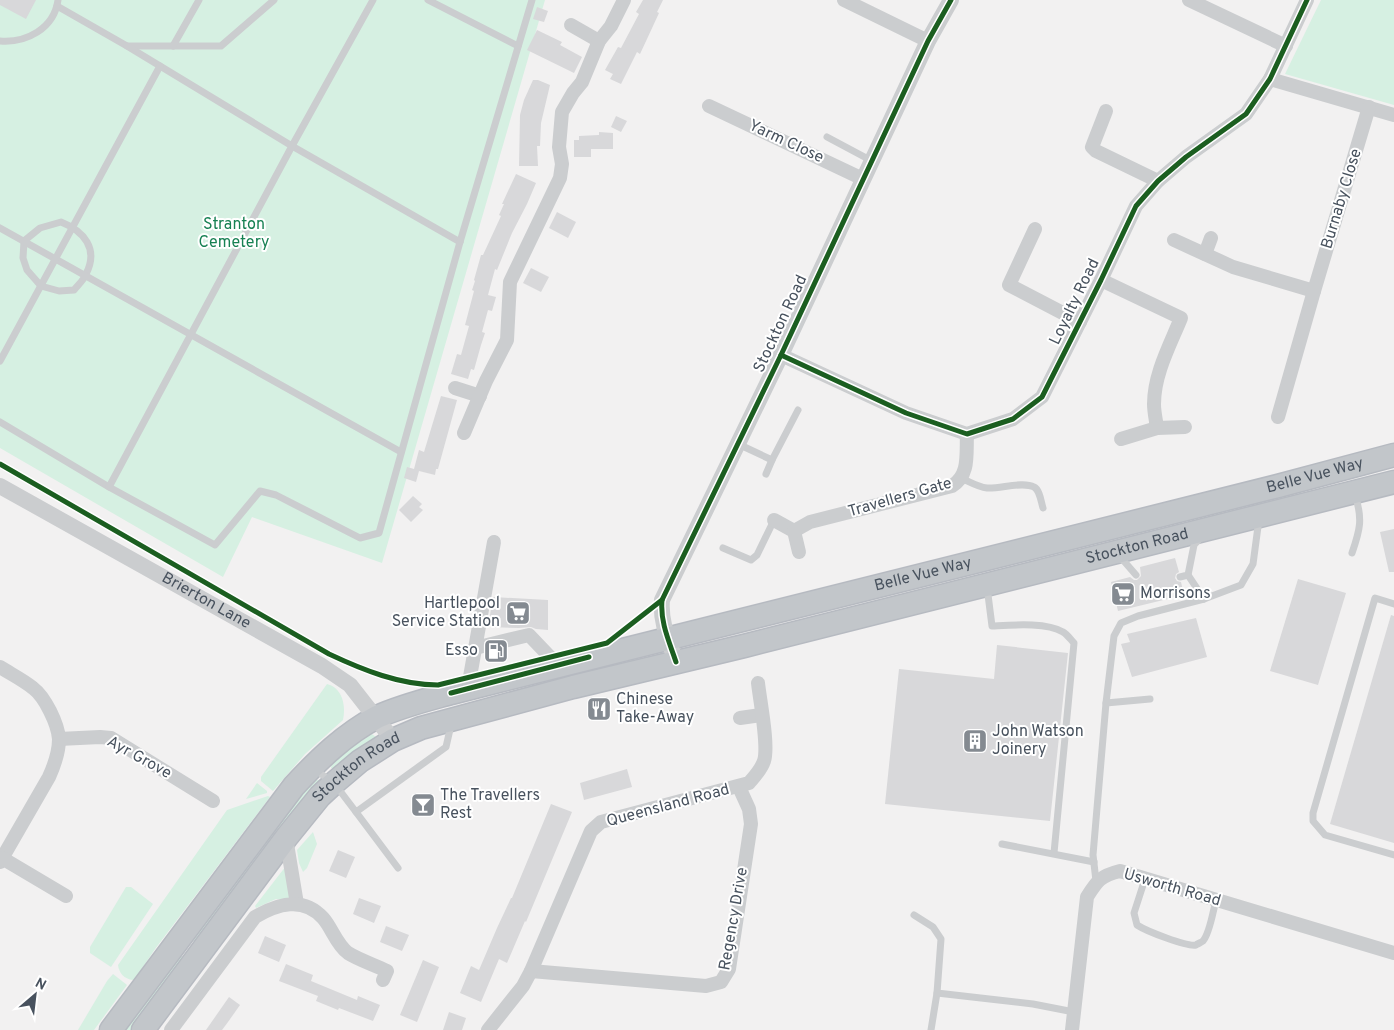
<svg xmlns="http://www.w3.org/2000/svg" width="1394" height="1030" font-family="Overpass,sans-serif">
<style>
.green{fill:#d6f0e2}
.building{fill:#d8d8da}
.lines{fill:none;stroke-linecap:round;stroke-linejoin:round}
.trunk-casing{stroke:#b6bac1;stroke-width:25}
.service{stroke:#cbcdcf;stroke-width:7}
.minor{stroke:#cbcdcf;stroke-width:14}
.tertiary{stroke:#cbcdcf;stroke-width:16}
.trunk{stroke:#c2c6ca;stroke-width:22}
.cycleway-casing{stroke:#fff;stroke-width:8}
.cycleway{stroke:#1b5e20;stroke-width:5}
.labels{text-anchor:middle;dominant-baseline:central;stroke-width:4;stroke-linejoin:round;paint-order:stroke}
.street-label{font-size:16px;fill:#48525e;stroke:#fff}
.park-label{font-size:16px;fill:#178153;stroke:#fff}
.poi-label{font-size:16px;fill:#48525e;stroke:#fff;text-anchor:start}
</style>
<rect width="100%" height="100%" fill="#f2f1f1"/>
<!-- green -->
<g class="green">
<path d="M 0,0 L 545,0 L 382,563 L 252,517 L 223,577 L 0,448 Z"/>
<path d="M 1321,0 L 1394,0 L 1394,105 L 1285,74 Z"/>
<path d="M 327,684 C 343,688 346,706 343,720 L 305,754 L 273,791 L 261,781 L 261,777 Z"/>
<path d="M 372,734 L 376,737 L 372,744 L 369,741 L 363,745 L 366,749 L 344,764 L 341,761 L 336,765 L 338,768 L 335,770 L 331,768 L 332,761 Z"/>
<path d="M 317,780 L 323,781 L 197,942 L 194,942 L 193,938 L 299,795 L 312,781 Z"/>
<path d="M 257,783 L 267,791 L 267,793 L 246,799 Z"/>
<path d="M 268,796 L 270,797 L 155,949 L 135,979 L 133,980 C 124,979 119,973 118,965 L 227,810 Z"/>
<path d="M 313,832 L 317,844 L 307,868 L 303,872 L 299,863 L 297,850 Z"/>
<path d="M 286,866 L 295,900 L 276,899 L 256,908 L 255,906 Z"/>
<path d="M 126,887 L 131,887 L 153,904 L 111,967 L 90,953 L 90,947 Z"/>
<path d="M 180,955 L 184,959 L 135,1030 L 123,1030 Z"/>
<path d="M 113,974 L 127,985 L 94,1030 L 78,1030 L 107,981 Z"/>
</g>
<!-- building -->
<g class="building">
<path d="M 0,0 L 36,0 L 26,19 L 0,5 Z"/>
<path d="M 643,0 L 663,0 L 657,12 L 659,13 L 647,39 L 640,54 L 637,52 L 621,84 L 610,79 L 613,74 L 605,70 L 618,47 L 621,48 L 639,14 L 636,12 Z"/>
<path d="M 537,7 L 548,11 L 544,22 L 533,19 Z"/>
<path d="M 537,30 L 562,42 L 560,45 L 582,57 L 574,73 L 527,50 Z"/>
<path d="M 533,80 L 538,80 L 550,85 L 541,123 L 540,146 L 537,146 L 538,166 L 519,166 L 520,115 L 524,100 Z"/>
<path d="M 616,116 L 627,121 L 621,132 L 611,127 Z"/>
<path d="M 599,132 L 613,133 L 613,149 L 591,149 L 591,157 L 574,157 L 574,140 L 579,140 L 579,136 L 599,135 Z"/>
<path d="M 516,174 L 536,183 L 527,204 L 512,233 L 497,270 L 495,269 L 488,295 L 496,297 L 492,311 L 488,310 L 482,332 L 485,333 L 481,345 L 474,370 L 471,369 L 468,379 L 451,374 L 457,354 L 461,355 L 469,326 L 465,325 L 474,291 L 472,290 L 475,281 L 474,280 L 481,255 L 483,255 L 501,216 L 499,215 L 504,204 L 502,204 Z"/>
<path d="M 557,212 L 576,222 L 568,238 L 549,228 Z"/>
<path d="M 531,268 L 549,277 L 541,292 L 523,283 Z"/>
<path d="M 441,396 L 457,400 L 438,469 L 436,469 L 435,475 L 419,471 L 416,482 L 404,478 L 407,467 L 414,469 L 419,450 L 424,452 Z"/>
<path d="M 413,496 L 422,504 L 419,507 L 423,510 L 411,522 L 399,510 Z"/>
<path d="M 1394,529 L 1394,572 L 1389,572 L 1380,532 Z"/>
<path d="M 1175,558 L 1179,572 L 1176,574 L 1175,578 L 1177,581 L 1181,582 L 1184,595 L 1118,611 L 1111,582 L 1130,577 L 1134,580 L 1137,580 L 1141,576 L 1140,567 Z"/>
<path d="M 1298,579 L 1346,593 L 1318,685 L 1270,671 Z"/>
<path d="M 493,597 L 548,600 L 548,630 L 536,629 L 531,627 L 519,628 L 488,627 Z"/>
<path d="M 1391,615 L 1394,616 L 1394,843 L 1330,824 Z"/>
<path d="M 1196,618 L 1207,657 L 1132,677 L 1121,644 L 1130,642 L 1127,634 Z"/>
<path d="M 997,645 L 1068,653 L 1050,821 L 885,804 L 899,669 L 994,679 Z"/>
<path d="M 627,769 L 632,787 L 584,800 L 580,783 Z"/>
<path d="M 551,804 L 572,812 L 526,922 L 525,921 L 507,963 L 499,959 L 481,1002 L 460,993 L 471,966 L 479,970 L 497,928 L 511,898 L 512,898 Z"/>
<path d="M 338,850 L 355,857 L 346,878 L 329,871 Z"/>
<path d="M 359,898 L 381,906 L 374,923 L 353,914 Z"/>
<path d="M 386,926 L 409,935 L 402,951 L 380,942 Z"/>
<path d="M 265,936 L 286,945 L 279,962 L 258,953 Z"/>
<path d="M 423,960 L 439,967 L 417,1022 L 400,1015 Z"/>
<path d="M 286,964 L 313,975 L 311,981 L 357,1000 L 358,996 L 380,1005 L 373,1021 L 339,1008 L 338,1010 L 316,1001 L 318,996 L 279,981 Z"/>
<path d="M 229,997 L 240,1005 L 228,1022 L 222,1030 L 206,1030 Z"/>
<path d="M 449,1012 L 466,1018 L 462,1030 L 443,1030 Z"/>
</g>
<g class="lines">
<defs>
<g id="trunk">
<path id="s2" d="M 111,1030 L 294,786 C 319,759 345,734 377,717 C 401,706 426,700 451,693 L 1278,486 L 1394,455"/>
<path id="s3" d="M 143,1030 L 286,838 L 320,796 L 334,783 L 360,761 L 393,740 L 421,728 L 573,687 L 744,646 L 1394,482"/>
</g>
</defs>
<!-- trunk casing -->
<use href="#trunk" class="trunk-casing"/>
<!-- service -->
<g class="service">
<path d="M 428,0 L 518,46"/>
<path d="M 57,6 L 127,46 L 221,46 L 274,0"/>
<path d="M 0,41 C 26,43 54,29 58,0"/>
<path d="M 127,46 L 292,146 L 460,242"/>
<path d="M 173,46 L 199,0"/>
<path d="M 827,137 L 872,161"/>
<path d="M 61,222 C 84,231 99,249 86,274 C 84,280 78,285 74,290 L 59,291 L 41,286 L 27,270 L 23,258 L 24,241 L 40,228 Z"/>
<path d="M 0,228 L 401,452"/>
<path d="M 0,361 L 160,66"/>
<path d="M 0,422 L 109,487 L 215,545 L 260,491 L 276,495 L 360,538 L 379,533 L 460,242 L 532,0"/>
<path d="M 738,444 L 772,460 L 798,410"/>
<path d="M 766,474 L 772,460"/>
<path d="M 961,478 C 970,482 978,487 987,488 C 1000,489 1023,481 1034,487 C 1040,490 1041,502 1043,508"/>
<path d="M 109,487 L 292,146 L 373,0"/>
<path d="M 723,548 L 751,560 L 757,555 L 774,520"/>
<path d="M 1352,553 C 1360,530 1363,519 1355,495"/>
<path d="M 1116,558 L 1123,560 L 1136,575"/>
<path d="M 1188,575 L 1204,599"/>
<path d="M 1180,577 L 1188,575 L 1194,545 L 1201,537"/>
<path d="M 987,587 L 992,626 C 1012,625 1046,622 1063,632 C 1067,634 1071,640 1074,643 L 1054,853"/>
<path d="M 1394,604 L 1375,598 L 1313,813 L 1313,821 L 1325,835 L 1394,855"/>
<path d="M 1106,703 L 1114,636 L 1121,623 L 1138,616 L 1204,599 L 1241,585 L 1253,564 L 1259,519"/>
<path d="M 314,769 L 334,783 L 356,812 L 446,747 L 451,725"/>
<path d="M 356,812 L 398,868"/>
<path d="M 1002,844 L 1094,862"/>
<path d="M 1145,879 L 1134,913 L 1137,925 C 1146,931 1187,947 1196,945 C 1197,944 1202,942 1203,941 C 1210,933 1213,911 1216,900"/>
<path d="M 1096,881 L 1093,855 L 1106,703 L 1150,699"/>
<path d="M 914,915 L 933,927 L 941,939 L 937,993 L 1033,1004 L 1074,1012"/>
<path d="M 931,1030 L 937,993"/>
</g>
<!-- minor -->
<g class="minor">
<path d="M 844,0 L 928,41"/>
<path d="M 1189,0 L 1286,46"/>
<path d="M 571,25 L 599,41"/>
<path d="M 1270,79 L 1394,115"/>
<path d="M 709,106 L 863,179"/>
<path d="M 1106,111 L 1092,147 L 1096,151 L 1158,181"/>
<path d="M 1035,229 L 1009,285 L 1080,322"/>
<path d="M 1174,240 L 1233,267 L 1314,291"/>
<path d="M 1205,254 L 1211,238"/>
<path d="M 1101,280 L 1181,318 C 1170,345 1154,374 1154,404 C 1154,412 1156,420 1157,428"/>
<path d="M 781,355 L 906,413 L 967,434 L 1013,419 L 1042,397 L 1101,280 L 1136,206 L 1158,181 L 1186,157 L 1246,114 L 1270,79 L 1307,0"/>
<path d="M 455,388 L 480,396"/>
<path d="M 1278,417 L 1314,291 L 1369,107"/>
<path d="M 464,433 L 486,381 L 507,340 L 510,282 L 560,178 L 562,164 L 559,147 L 562,112 L 573,93 L 582,82 L 599,41 L 611,26 L 624,0"/>
<path d="M 1121,439 L 1157,428 L 1185,427"/>
<path d="M 774,520 L 794,531 L 799,552"/>
<path d="M 794,531 L 810,522 L 952,486 C 970,475 966,454 967,434"/>
<path d="M 475,648 L 529,635 L 550,657 L 560,665"/>
<path d="M 0,667 C 11,674 23,680 33,688 C 45,697 58,724 59,739 C 59,752 54,766 49,777 L 0,862"/>
<path d="M 468,688 L 494,542"/>
<path d="M 740,718 L 761,715"/>
<path d="M 59,739 L 100,737 L 111,738 L 213,801"/>
<path d="M 286,838 L 297,904"/>
<path d="M 2,858 L 66,896"/>
<path d="M 531,971 L 706,986 L 721,982 L 729,969 L 751,824 L 749,809 L 739,787"/>
<path d="M 171,1030 L 255,917 C 277,904 303,896 323,918 C 332,928 336,944 348,953 C 359,960 375,965 387,971 L 383,980"/>
<path d="M 488,1030 L 523,986 L 531,971 L 591,831 L 601,822 L 749,783 C 755,776 761,770 764,761 C 769,746 760,701 758,683"/>
<path d="M 1072,1030 L 1087,897 C 1097,881 1100,876 1120,871 L 1394,953"/>
</g>
<!-- tertiary -->
<g class="tertiary">
<path id="s1" d="M 0,486 L 322,666 L 350,685 L 393,740"/>
<path d="M 676,662 C 669,641 660,622 662,600 L 781,355 L 928,41 L 951,0"/>
</g>
<!-- trunk -->
<use href="#trunk" class="trunk"/>
<defs>
<g id="cycleway">
<path d="M 781,355 L 906,413 L 967,434 L 1013,419 L 1042,397 L 1101,280 L 1136,206 L 1158,181 L 1186,157 L 1246,114 L 1270,79 L 1307,0"/>
<path d="M 0,464 L 329,654 C 363,670 400,685 438,685 L 607,643 L 662,600"/>
<path d="M 676,662 C 669,641 660,622 662,600 L 781,355 L 928,41 L 951,0"/>
<path d="M 451,693 L 589,657"/>
</g>
</defs>
<!-- cycleway casing -->
<use href="#cycleway" class="cycleway-casing"/>
<!-- cycleway -->
<use href="#cycleway" class="cycleway"/>
</g>
<!-- icons -->
<defs>
<symbol id="supermarket-square" viewBox="-11 -11 22 22"><rect x="-9" y="-9" width="18" height="18" rx="4" fill="#848a91" stroke="#fff"/><path d="M-6-5.5h2.5l.6 2H6L4.5 2H-2.5L-4.4-4H-6ZM-1.5 3.2a1.3 1.3 0 1 0 .1 0ZM3 3.2a1.3 1.3 0 1 0 .1 0Z" fill="#fff"/></symbol>
<symbol id="fuel-square" viewBox="-11 -11 22 22"><rect x="-9" y="-9" width="18" height="18" rx="4" fill="#848a91" stroke="#fff"/><path d="M-5.5-6h7V0h2V4h1.3V-2.5L3-4.5l.8-.8L6-3V5H2.5V1h-1V6h-7ZM-4.2-4.7v3.2H.2V-4.7Z" fill="#fff"/></symbol>
<symbol id="restaurant-square" viewBox="-11 -11 22 22"><rect x="-9" y="-9" width="18" height="18" rx="4" fill="#848a91" stroke="#fff"/><path d="M-5-6h1v4h1v-4h1v4h1v-4h1v5L-1.5 .5V6h-2V.5L-5-1ZM5-6V6H3V1.5H1.5Q1.5-4 5-6Z" fill="#fff"/></symbol>
<symbol id="building-square" viewBox="-11 -11 22 22"><rect x="-9" y="-9" width="18" height="18" rx="4" fill="#848a91" stroke="#fff"/><path d="M-4-6H4V6H1V3H-1V6H-4ZM-2.5-4.3h1.7v1.8h-1.7ZM.8-4.3h1.7v1.8H.8ZM-2.5-1h1.7V.8h-1.7ZM.8-1h1.7V.8H.8Z" fill="#fff"/></symbol>
<symbol id="bar-square" viewBox="-11 -11 22 22"><rect x="-9" y="-9" width="18" height="18" rx="4" fill="#848a91" stroke="#fff"/><path d="M-6-5H6L.8 .8V4.5H3.5V6h-7V4.5H-.8V.8Z" fill="#fff"/></symbol>
</defs>
<g fill-rule="evenodd">
<use href="#supermarket-square" x="1109" y="580" width="28" height="28"/>
<use href="#supermarket-square" x="504" y="599" width="28" height="28"/>
<use href="#fuel-square" x="482" y="637" width="28" height="28"/>
<use href="#restaurant-square" x="585" y="695" width="28" height="28"/>
<use href="#building-square" x="961" y="727" width="28" height="28"/>
<use href="#bar-square" x="409" y="791" width="28" height="28"/>
</g>
<g class="labels">
<!-- street labels -->
<g class="street-label">
<text transform="translate(786 142) rotate(25)">Yarm Close</text>
<text transform="translate(1342 199) rotate(-73)">Burnaby Close</text>
<text transform="translate(1075 302) rotate(-64)">Loyalty Road</text>
<text transform="translate(781 324) rotate(-65)">Stockton Road</text>
<text stroke="none"><textPath href="#s2" startOffset="1382">Belle Vue Way</textPath></text>
<text transform="translate(900 498) rotate(-16)">Travellers Gate</text>
<text stroke="none"><textPath href="#s3" startOffset="1155">Stockton Road</textPath></text>
<text stroke="none"><textPath href="#s2" startOffset="978">Belle Vue Way</textPath></text>
<text stroke="none"><textPath href="#s1" startOffset="236">Brierton Lane</textPath></text>
<text transform="translate(139 758) rotate(29)">Ayr Grove</text>
<text stroke="none"><textPath href="#s3" startOffset="340">Stockton Road</textPath></text>
<text transform="translate(668 806) rotate(-15)">Queensland Road</text>
<text transform="translate(1172 888) rotate(16)">Usworth Road</text>
<text transform="translate(734 919) rotate(-80)">Regency Drive</text>
</g>
<!-- park labels -->
<g class="park-label">
<text x="234" y="225">Stranton<tspan x="234" dy="18">Cemetery</tspan></text>
</g>
<!-- poi labels -->
<g class="poi-label">
<text x="1140" y="594">Morrisons</text>
<text x="500" y="604" text-anchor="end">Hartlepool<tspan x="500" dy="18">Service Station</tspan></text>
<text x="478" y="651" text-anchor="end">Esso</text>
<text x="616" y="700">Chinese<tspan x="616" dy="18">Take-Away</tspan></text>
<text x="992" y="732">John Watson<tspan x="992" dy="18">Joinery</tspan></text>
<text x="440" y="796">The Travellers<tspan x="440" dy="18">Rest</tspan></text>
</g>
</g>
<!-- north arrow -->
<g transform="translate(35 995) rotate(28)" stroke="#ffffff" stroke-width="4" paint-order="stroke">
<path d="M0-4L9 19L0 12L-9 19Z" fill="#48525e"/>
<text y="-8" font-size="14" font-weight="bold" text-anchor="middle" fill="#48525e">N</text>
</g>
</svg>
